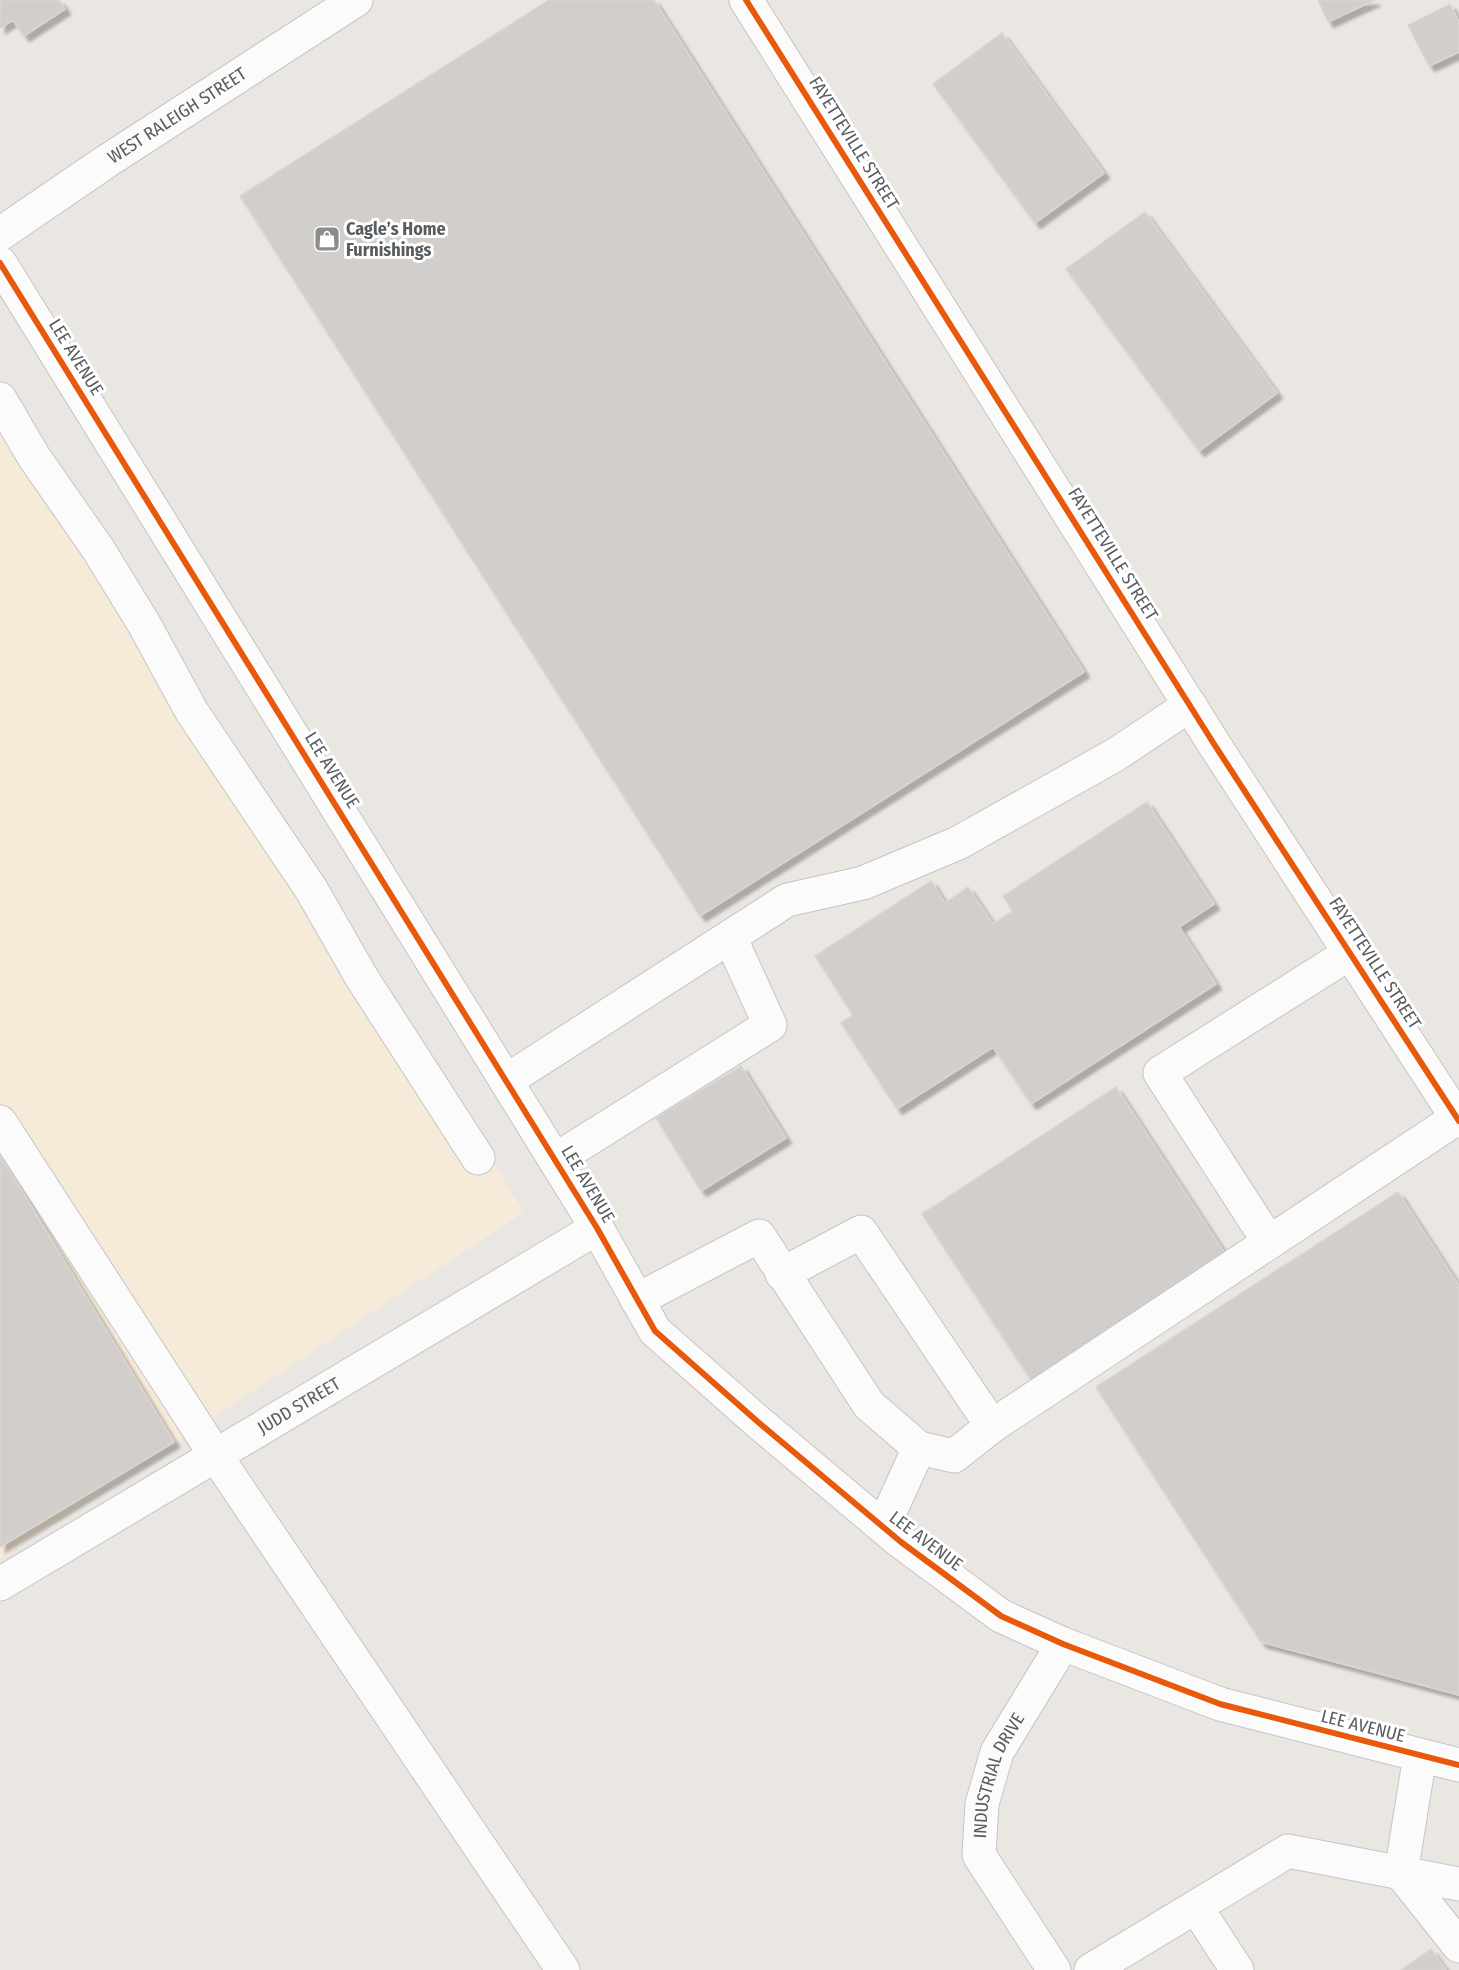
<svg xmlns="http://www.w3.org/2000/svg" width="1459" height="1970" font-family="'Fira Sans Condensed',sans-serif">
<style>
.commercial{fill:#f6ead8}
.building{fill:#d1cecc;stroke:#d9d5d1;stroke-width:1.5;filter:url(#shadow)}
.lines{fill:none;stroke-linecap:round;stroke-linejoin:round}
.minor-casing{stroke:#c5c5c5;stroke-width:35}
.minor{stroke:#fcfbfb;stroke-width:33}
.cycleway-casing{stroke:#fff;stroke-width:10}
.cycleway{stroke:#e8590c;stroke-width:6}
.labels{text-anchor:middle;dominant-baseline:central;stroke-width:6;stroke-linejoin:round;paint-order:stroke}
.street-label{font-size:18px;fill:#575d61;stroke:#fff}
.poi-label{font-size:18px;font-weight:bold;fill:#575d61;stroke:#fff;text-anchor:start}
</style>
<defs>
<filter id="shadow"><feDropShadow dx="5.5" dy="5.5" stdDeviation="1.5" flood-color="#0004"/></filter>
</defs>
<rect width="100%" height="100%" fill="#eae6e2"/>
<!-- commercial -->
<path class="commercial" d="M 0,387 L 524,1212 L 0,1558 Z"/>
<!-- building -->
<g class="building">
<path d="M 0,0 L 59,0 L 65,9 L 24,36 L 13,20 L 0,28 Z"/>
<path d="M 549,0 L 654,0 L 1084,672 L 700,916 L 240,196 Z"/>
<path d="M 1318,0 L 1375,0 L 1328,22 Z"/>
<path d="M 1450,4 L 1459,22 L 1459,52 L 1429,66 L 1408,25 Z"/>
<path d="M 1002,33 L 1104,173 L 1035,223 L 933,84 Z"/>
<path d="M 1145,212 L 1277,393 L 1199,451 L 1066,269 Z"/>
<path d="M 1147,802 L 1214,904 L 1179,927 L 1216,984 L 1031,1104 L 993,1047 L 897,1109 L 841,1023 L 853,1015 L 815,956 L 931,881 L 945,903 L 968,887 L 993,924 L 1013,911 L 1003,896 Z"/>
<path d="M 741,1066 L 786,1138 L 701,1191 L 656,1118 Z"/>
<path d="M 1116,1087 L 1228,1258 L 1034,1385 L 922,1214 Z"/>
<path d="M 0,1155 L 174,1442 L 0,1547 Z"/>
<path d="M 1398,1192 L 1459,1286 L 1459,1695 L 1261,1642 L 1096,1387 Z"/>
<path d="M 1431,1949 L 1446,1970 L 1401,1970 Z"/>
</g>
<g class="lines">
<defs>
<g id="minor">
<path d="M 746,0 L 1214,744 L 1459,1121"/>
<path id="s1" d="M 0,234 L 107,161 L 356,0"/>
<path d="M 0,263 L 597,1228 L 655,1331 L 758,1422 L 901,1542 L 1001,1616 L 1063,1644 L 1220,1704 L 1459,1765"/>
<path d="M 0,399 L 34,457 L 98,549 L 144,624 L 192,712 L 311,889 L 362,978 L 478,1158"/>
<path d="M 506,1081 L 787,900 L 863,883 L 958,843 L 1115,755 L 1190,705"/>
<path d="M 0,1122 L 216,1456 L 563,1970"/>
<path d="M 555,1160 L 770,1025 L 730,937"/>
<path d="M 1269,1242 L 1160,1073 L 1350,953"/>
<path d="M 782,1274 L 861,1232 L 992,1426 L 954,1456 L 919,1448"/>
<path d="M 637,1300 L 759,1236 L 869,1405 L 919,1448 L 883,1527"/>
<path d="M 992,1426 L 1457,1118"/>
<path id="s2" d="M 0,1584 L 597,1228"/>
<path d="M 1420,1756 L 1401,1873 L 1459,1946"/>
<path d="M 1196,1907 L 1237,1970"/>
<path id="s3" d="M 1054,1970 L 979,1855 L 982,1804 L 997,1752 L 1063,1644"/>
<path d="M 1091,1970 L 1288,1851 L 1459,1884"/>
</g>
</defs>
<!-- minor casing -->
<use href="#minor" class="minor-casing"/>
<!-- minor -->
<use href="#minor" class="minor"/>
<defs>
<g id="cycleway">
<path d="M 746,0 L 1214,744 L 1459,1121"/>
<path d="M 0,263 L 597,1228 L 655,1331 L 758,1422 L 901,1542 L 1001,1616 L 1063,1644 L 1220,1704 L 1459,1765"/>
</g>
</defs>
<!-- cycleway casing -->
<use href="#cycleway" class="cycleway-casing"/>
<!-- cycleway -->
<use href="#cycleway" class="cycleway"/>
</g>
<!-- icons -->
<defs>
<symbol id="shop-square" viewBox="-11 -11 22 22"><rect x="-9" y="-9" width="18" height="18" rx="4" fill="#8a8d8e" stroke="#fff"/><path d="M-5-2.5h2.3a2.7 3.5 0 0 1 5.4 0H5L5.5 6h-11ZM-1.5-2.5h3a1.5 2.3 0 0 0-3 0Z" fill="#fff"/></symbol>
</defs>
<g fill-rule="evenodd">
<use href="#shop-square" x="312" y="224" width="30" height="30"/>
</g>
<g class="labels">
<!-- street labels -->
<g class="street-label">
<text stroke="none"><textPath href="#s1" startOffset="213">WEST RALEIGH STREET</textPath></text>
<text transform="translate(854 143) rotate(58)">FAYETTEVILLE STREET</text>
<text transform="translate(76 357) rotate(58)">LEE AVENUE</text>
<text transform="translate(1113 554) rotate(58)">FAYETTEVILLE STREET</text>
<text transform="translate(332 770) rotate(58)">LEE AVENUE</text>
<text transform="translate(1375 963) rotate(57)">FAYETTEVILLE STREET</text>
<text transform="translate(588 1184) rotate(59)">LEE AVENUE</text>
<text stroke="none"><textPath href="#s2" startOffset="348">JUDD STREET</textPath></text>
<text transform="translate(926 1541) rotate(37)">LEE AVENUE</text>
<text transform="translate(1363 1726) rotate(14)">LEE AVENUE</text>
<text stroke="none"><textPath href="#s3" startOffset="220">INDUSTRIAL DRIVE</textPath></text>
</g>
<!-- poi labels -->
<g class="poi-label">
<text x="346" y="229">Cagle’s Home<tspan x="346" dy="21">Furnishings</tspan></text>
</g>
</g>
</svg>
